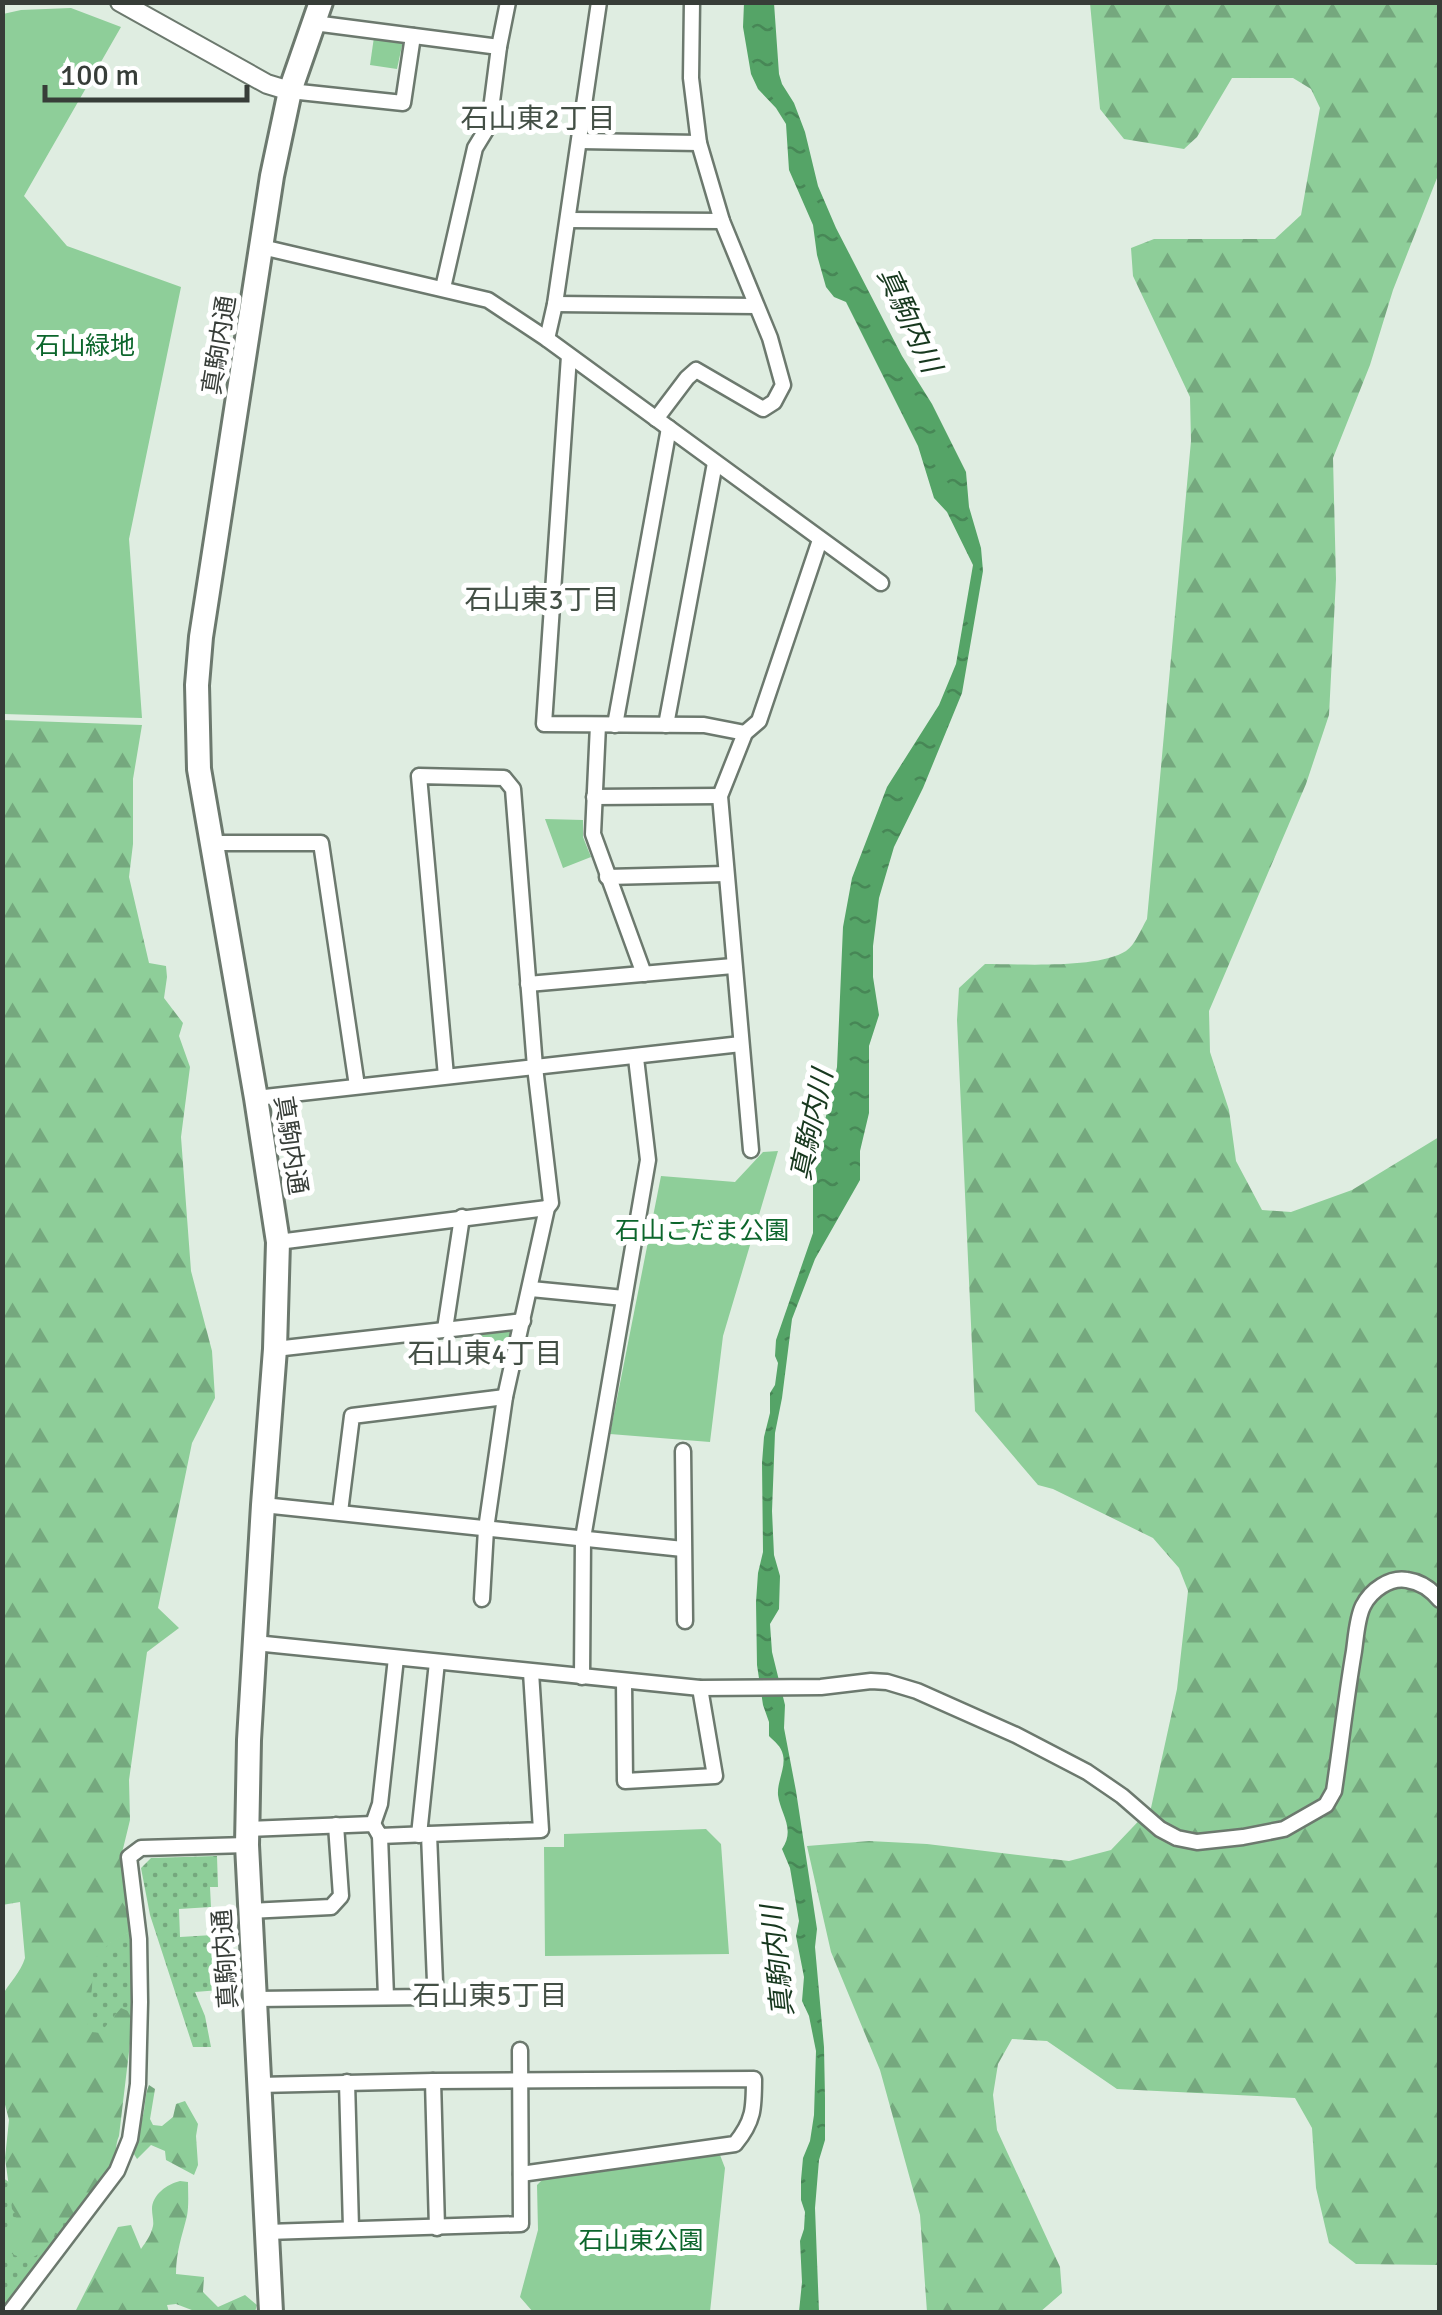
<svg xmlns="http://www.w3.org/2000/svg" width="1442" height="2315" font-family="Signika,'Noto Sans JP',sans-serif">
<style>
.grass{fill:url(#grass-dots)}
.forest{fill:url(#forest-firs)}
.green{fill:#8ece99}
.water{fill:url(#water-ripples)}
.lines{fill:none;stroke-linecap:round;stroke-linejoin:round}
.minor-casing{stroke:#6c796e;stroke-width:19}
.tertiary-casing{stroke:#6c796e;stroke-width:22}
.trunk-casing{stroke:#6c796e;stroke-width:28}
.minor{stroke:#fff;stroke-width:14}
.tertiary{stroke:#fff;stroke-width:18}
.trunk{stroke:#fff;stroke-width:22}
.labels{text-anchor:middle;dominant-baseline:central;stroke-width:10;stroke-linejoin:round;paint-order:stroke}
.park-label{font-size:25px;fill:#0c662c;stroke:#fff}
.street-label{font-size:25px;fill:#373d38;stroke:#fff}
.neighbourhood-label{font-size:28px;fill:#445046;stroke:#fff}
.water-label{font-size:28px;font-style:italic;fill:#17381e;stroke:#fff}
</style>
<defs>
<pattern id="grass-dots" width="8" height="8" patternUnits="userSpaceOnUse" patternTransform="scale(2.5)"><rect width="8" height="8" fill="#8ece99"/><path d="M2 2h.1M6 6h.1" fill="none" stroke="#75a87e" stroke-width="1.8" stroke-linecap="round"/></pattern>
<pattern id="forest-firs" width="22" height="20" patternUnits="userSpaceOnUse" patternTransform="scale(2.5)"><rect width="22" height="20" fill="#8ece99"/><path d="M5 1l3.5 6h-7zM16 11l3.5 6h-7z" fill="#75a87e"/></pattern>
<pattern id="water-ripples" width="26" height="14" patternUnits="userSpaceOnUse" patternTransform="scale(2.5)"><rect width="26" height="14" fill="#55a467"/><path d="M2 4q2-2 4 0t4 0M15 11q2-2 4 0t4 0" fill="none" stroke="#478756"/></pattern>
</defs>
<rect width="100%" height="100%" fill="#dfede1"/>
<!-- grass -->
<g class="grass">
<path d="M 217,1856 L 218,1887 L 210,1887 L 211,1907 L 179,1909 L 180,1937 L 213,1935 L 214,1953 L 223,1953 L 223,1961 L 232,1961 L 232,1989 L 195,1992 L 205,2016 L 211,2047 L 193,2047 L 150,1915 L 141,1868 L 151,1858 Z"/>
<path d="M 130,1932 L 133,2018 L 103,2035 L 84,2032 C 87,1983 77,1954 130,1932 Z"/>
<path d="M 3,2178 L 69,2222 L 3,2311 Z"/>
</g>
<!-- forest -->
<g class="forest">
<path d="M 1090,3 L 1439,3 L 1440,166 L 1437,178 L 1393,290 L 1370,365 L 1333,458 L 1336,579 L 1329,715 L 1306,784 L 1209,1011 L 1210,1052 L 1229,1110 L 1236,1161 L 1262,1210 L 1291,1212 L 1352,1190 L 1439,1137 L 1439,2265 L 1356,2264 L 1329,2243 L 1316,2188 L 1312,2128 L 1295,2098 L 1117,2089 L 1047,2041 L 1012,2039 L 998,2064 L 993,2095 L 997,2130 L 1060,2267 L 1062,2293 L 1040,2312 L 927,2312 L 920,2215 L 880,2070 L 831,1952 L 807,1846 L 869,1841 L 927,1844 L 1069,1861 L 1111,1850 L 1151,1808 L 1177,1689 L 1188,1591 L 1179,1568 L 1153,1538 L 1053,1489 L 1038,1485 L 975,1411 L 957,1020 L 959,988 L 985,964 C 1021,964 1097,969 1126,951 C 1135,945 1141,929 1147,919 L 1191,441 L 1190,397 L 1133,276 L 1131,248 L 1154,239 L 1275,239 L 1301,215 L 1320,108 L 1311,89 L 1293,78 L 1232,78 L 1197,137 L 1184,149 L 1124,139 L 1100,109 Z"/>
<path d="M 3,720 L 142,725 L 133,779 L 133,844 L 129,877 L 149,963 L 166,966 L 167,977 L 164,998 L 183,1023 L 179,1036 L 190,1067 L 181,1137 L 191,1271 L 212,1351 L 215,1398 L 192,1443 L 158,1608 L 179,1628 L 147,1652 L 129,1780 L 130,1820 L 122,1853 L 130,1932 L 110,1943 L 93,1961 L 92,1988 L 87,2023 L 92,2032 L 100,2033 L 121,2008 L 128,2011 L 133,2018 L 119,2136 C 115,2145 117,2151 114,2160 C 104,2182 83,2203 69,2222 L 57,2222 C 55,2243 47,2251 27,2260 L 7,2252 L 3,2247 L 9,2228 L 17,2216 L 12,2209 L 5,2158 L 9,2120 L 3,2097 L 2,1996 C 9,1983 21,1972 25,1958 L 20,1902 L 2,1905 Z"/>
<path d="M 149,2085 L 155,2089 L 150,2119 L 153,2125 L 162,2126 L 173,2117 L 176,2104 L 185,2101 L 198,2124 L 196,2136 L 198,2165 L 194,2175 L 166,2160 L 165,2151 L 151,2145 L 137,2159 L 132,2151 C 134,2139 138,2130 142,2119 C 146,2107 144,2096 149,2085 Z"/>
<path d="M 180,2181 L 188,2182 C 188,2193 189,2205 187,2216 C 182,2236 176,2252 176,2274 L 204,2277 L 203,2292 L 218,2307 L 245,2295 L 257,2305 L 255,2312 L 197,2312 L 176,2304 L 167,2305 L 169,2312 L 75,2312 L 118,2227 L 131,2225 L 141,2249 C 146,2242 151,2235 153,2226 C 154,2221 152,2215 152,2209 C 152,2195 167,2184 180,2181 Z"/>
</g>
<!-- green -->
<g class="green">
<path d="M 71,8 L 121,27 L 24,196 L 67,246 L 181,287 L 129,539 L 142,718 L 3,714 L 3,14 L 21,10 Z"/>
<path d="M 374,37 L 403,41 L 397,69 L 370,65 Z"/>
<path d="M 545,819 L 583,820 L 583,837 L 591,857 L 563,868 Z"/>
<path d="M 778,1151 L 723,1336 L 710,1442 L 610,1434 L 661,1176 L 735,1182 L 763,1152 Z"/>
<path d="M 512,1330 L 509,1350 L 477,1354 L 476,1334 Z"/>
<path d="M 706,1829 L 721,1844 L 729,1954 L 545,1956 L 544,1847 L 564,1847 L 564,1834 Z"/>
<path d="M 720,2155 L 725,2168 L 710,2312 L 533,2312 L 520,2297 L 538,2230 L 537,2185 L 542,2180 Z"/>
</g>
<!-- water -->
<path class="water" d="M 744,3 L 774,3 L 779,74 L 782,84 L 794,103 L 805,132 L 818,186 L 836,228 L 902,356 L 932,404 L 966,472 L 969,507 L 981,548 L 983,571 L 962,693 L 923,788 L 894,847 L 879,898 L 873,946 L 873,977 L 879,1015 L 869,1046 L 869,1113 L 860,1151 L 860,1180 L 815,1259 L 792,1319 L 782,1398 L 775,1433 L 772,1511 L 774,1555 L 780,1576 L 779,1609 L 770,1624 L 772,1652 L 785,1705 L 784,1728 L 796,1791 L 817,1929 L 815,1947 L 824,2047 L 825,2098 L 825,2140 L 819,2160 L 815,2208 L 819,2312 L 799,2312 L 802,2282 L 800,2241 L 804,2229 L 805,2212 L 801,2200 L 801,2180 L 803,2158 L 810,2141 L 814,2115 L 816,2051 L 809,2016 L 802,2001 L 804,1977 L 796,1936 L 799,1921 L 790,1868 L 782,1849 C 796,1829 780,1813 778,1795 C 777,1781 786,1768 783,1755 C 781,1746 775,1742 769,1736 L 769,1722 L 763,1705 L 757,1665 L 756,1602 L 758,1573 L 763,1552 L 762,1463 L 764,1437 L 770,1413 L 770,1393 L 775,1385 L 778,1363 L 775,1356 L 776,1340 L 813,1233 L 813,1174 L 837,1067 L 843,927 L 852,878 L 887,787 L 939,705 L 956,664 L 973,565 L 947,512 L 934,498 L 918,446 L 846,302 L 834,297 L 826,287 L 817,255 L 813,225 L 789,170 L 786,124 L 776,108 L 758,89 L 751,74 L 743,27 Z"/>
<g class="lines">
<defs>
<g id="minor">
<path d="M 314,23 L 499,47"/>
<path d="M 290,91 L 403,103 L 413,36"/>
<path d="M 580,141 L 699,143"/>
<path d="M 568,220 L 722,221"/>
<path d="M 262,247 L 488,300 L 547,339 L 881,583"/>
<path d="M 443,288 L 475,148 L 489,125 L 499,47 L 508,2"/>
<path d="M 555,304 L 756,306"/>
<path d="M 547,339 L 555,304 L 599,2"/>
<path d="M 569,356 L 544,724 L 704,725 L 745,733"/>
<path d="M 656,419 L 687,378 L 696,370 L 763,409 L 774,402 L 783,385 L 770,338 L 722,221 L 699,143 L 691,78 L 692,2"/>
<path d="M 598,725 L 593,834 L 644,974"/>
<path d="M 615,725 L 669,428"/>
<path d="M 666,725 L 715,463"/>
<path d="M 594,797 L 720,796"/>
<path d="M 212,843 L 321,843 L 357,1086"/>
<path d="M 607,877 L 726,874"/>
<path d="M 528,984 L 733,966"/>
<path d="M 446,1076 L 419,776 L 504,778 L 513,789 L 535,1067 L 551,1203 L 547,1208 L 505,1397 L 486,1529 L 482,1599"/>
<path d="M 256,1098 L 741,1044"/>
<path d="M 751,1150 L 720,796 L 745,733 L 759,721 L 820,540"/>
<path d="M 278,1242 L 547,1208"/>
<path d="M 531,1289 L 624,1298"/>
<path d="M 445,1329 L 462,1217"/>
<path d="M 275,1349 L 523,1321"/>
<path d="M 683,1451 L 685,1621"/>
<path d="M 263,1505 L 683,1549"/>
<path d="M 340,1512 L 352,1416 L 505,1397"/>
<path d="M 255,1643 L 700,1688 L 821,1687 L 871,1681 L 887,1682 L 917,1691 L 1016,1735 L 1087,1772 L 1122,1796 L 1160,1829 L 1177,1838 L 1197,1842 L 1243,1837 L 1284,1829 L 1326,1805 L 1334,1791 C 1341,1744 1346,1698 1354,1651 C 1356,1637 1357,1618 1363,1606 C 1371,1590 1390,1577 1407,1580 C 1421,1582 1431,1589 1440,1600"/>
<path d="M 582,1677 L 583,1538 L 648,1160 L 636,1058"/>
<path d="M 624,1681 L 625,1781 L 715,1776 L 700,1688"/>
<path d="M 373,1824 L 380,1804 L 396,1658"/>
<path d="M 247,1829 L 373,1824 L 380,1836 L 429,1834"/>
<path d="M 419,1835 L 437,1662"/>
<path d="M 380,1836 L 386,1997"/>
<path d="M 249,1911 L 331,1907 L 341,1896 L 336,1825"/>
<path d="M 255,1999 L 427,1997 L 432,1991 L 435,1982 L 429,1834 L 541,1830 L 531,1672"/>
<path d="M 433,2081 L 437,2228"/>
<path d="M 347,2082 L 351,2228"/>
<path d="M 259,2085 L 433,2081 L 754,2079 C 754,2108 754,2121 735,2144 L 521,2174"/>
<path d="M 267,2232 L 521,2224 L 520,2050"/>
<path d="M 10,2312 L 117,2171 L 130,2139 L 138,2084 L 140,2002 L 139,1939 L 129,1857 L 141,1848 L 247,1845"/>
</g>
<path id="tertiary" d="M 120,2 L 267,84 L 290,91"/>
<path id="trunk" d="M 271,2312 L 247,1845 L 249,1740 L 263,1505 L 275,1349 L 278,1242 L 256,1098 L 199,769 L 197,685 L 201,637 L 272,176 L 290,91 L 321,2"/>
</defs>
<!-- minor casing -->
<use href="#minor" class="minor-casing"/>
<!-- tertiary casing -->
<use href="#tertiary" class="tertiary-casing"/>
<!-- trunk casing -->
<use href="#trunk" class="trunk-casing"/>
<!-- minor -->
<use href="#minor" class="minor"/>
<!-- tertiary -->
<use href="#tertiary" class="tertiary"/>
<!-- trunk -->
<use href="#trunk" class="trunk"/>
</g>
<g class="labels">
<!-- park labels -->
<g class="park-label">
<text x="85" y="345">石山緑地</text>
<text x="702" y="1230">石山こだま公園</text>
<text x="641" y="2240">石山東公園</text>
</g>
<!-- street labels -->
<g class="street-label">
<text transform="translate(219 345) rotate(-81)">真駒内通</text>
<text transform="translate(291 1145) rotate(81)">真駒内通</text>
<text transform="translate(225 1959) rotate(-94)">真駒内通</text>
</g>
<!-- neighbourhood labels -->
<g class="neighbourhood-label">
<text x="538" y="119">石山東2丁目</text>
<text x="542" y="600">石山東3丁目</text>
<text x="485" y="1354">石山東4丁目</text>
<text x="490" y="1996">石山東5丁目</text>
</g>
<!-- water labels -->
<g class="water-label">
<text transform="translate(909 320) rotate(65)">真駒内川</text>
<text transform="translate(812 1125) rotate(-78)">真駒内川</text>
<text transform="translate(778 1961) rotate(-96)">真駒内川</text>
</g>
</g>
<!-- border -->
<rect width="1442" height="2315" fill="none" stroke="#373d38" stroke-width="10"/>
<!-- scale -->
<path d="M45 85v15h202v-15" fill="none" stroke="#373d38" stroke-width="5"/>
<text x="60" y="85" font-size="30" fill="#373d38" stroke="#ffffff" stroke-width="8" paint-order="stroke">100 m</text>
</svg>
